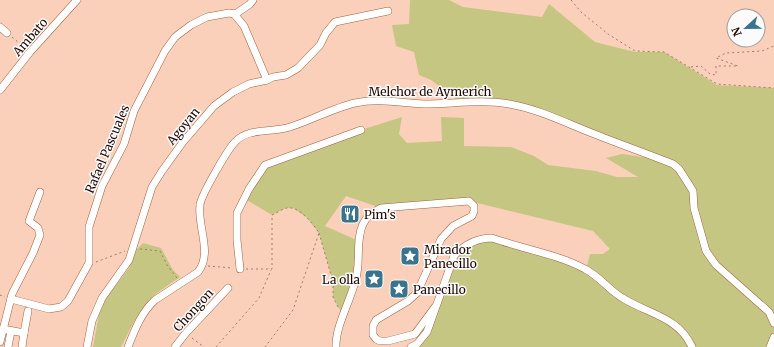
<svg xmlns="http://www.w3.org/2000/svg" width="774" height="347" font-family="Merriweather,serif">
<style>
.green{fill:#c6c683}
.lines{fill:none;stroke-linecap:round;stroke-linejoin:round}
.minor-casing{stroke:#9e6141;stroke-width:8}
.path{stroke:#9e7c6d;stroke-width:1;stroke-dasharray:2 3;stroke-linecap:butt}
.minor{stroke:#fff;stroke-width:7}
.labels{text-anchor:middle;dominant-baseline:central;stroke-width:3;stroke-linejoin:round;paint-order:stroke}
.street-label{font-size:12px;fill:#1d0700;stroke:#fbfbfb}
.poi-label{font-size:12px;fill:#1d0700;stroke:#fbfbfb;text-anchor:start}
</style>
<rect width="100%" height="100%" fill="#fad0bb"/>
<!-- green -->
<g class="green">
<path d="M 410,0 L 449,0 L 463,7 L 542,17 L 549,4 L 595,42 L 635,52 L 664,52 L 717,85 L 774,88 L 774,347 L 411,347 L 427,332 L 454,256 L 487,238 L 586,269 L 590,254 L 603,254 L 610,249 L 593,231 L 469,201 L 381,208 L 346,196 L 325,226 L 359,241 L 357,274 L 343,316 L 333,297 L 333,282 L 319,233 L 307,218 L 293,208 L 286,208 L 272,215 L 245,199 L 264,168 L 361,130 L 402,117 L 399,134 L 407,143 L 442,141 L 441,117 L 464,118 L 464,146 L 511,147 L 534,156 L 548,165 L 596,171 L 617,177 L 638,177 L 606,158 L 622,154 L 662,160 L 521,106 L 460,102 L 431,80 L 419,75 L 414,52 L 396,46 L 392,25 L 409,24 Z"/>
<path d="M 143,243 L 161,248 L 173,270 L 180,277 C 169,285 154,293 146,304 C 135,317 129,332 121,347 L 93,347 L 99,314 L 104,301 L 129,268 L 136,250 Z"/>
</g>
<g class="lines">
<defs>
<g id="minor">
<path d="M 234,14 L 244,26 L 267,80"/>
<path d="M 0,27 L 7,33"/>
<path d="M 0,90 L 30,52 L 77,0"/>
<path d="M 240,269 L 237,240 L 237,213 L 249,189 L 265,165 L 361,130"/>
<path d="M 11,299 L 49,309 L 61,307 L 68,301 L 89,263 L 89,227 L 102,186 L 124,144 L 134,111 L 165,51 L 175,37 L 191,25 L 207,17 L 229,13 L 234,14 L 237,13 L 250,4 L 253,0"/>
<path d="M 3,329 L 24,333 L 22,347"/>
<path d="M 24,333 L 28,311"/>
<path d="M 0,342 L 12,294 L 33,253 L 40,235 L 38,228 L 29,221 L 40,192"/>
<path d="M 8,347 L 11,331"/>
<path d="M 87,347 L 92,321 L 102,298 L 129,260 L 152,187 L 162,171 L 183,142 L 214,106 L 233,92 L 249,84 L 267,80 L 273,77 L 286,75 L 298,68 L 320,45 L 326,33 L 335,22 L 388,11"/>
<path d="M 128,347 C 135,329 141,313 155,300 L 198,272 C 213,253 197,226 200,205 C 201,195 228,149 235,142 C 248,127 273,133 290,127 C 312,120 333,108 355,103 C 378,98 401,103 424,104 C 452,104 481,99 509,104 C 539,109 568,124 597,135 C 622,145 648,154 673,164 L 679,169 L 693,191 L 694,208 L 706,251 L 716,265 L 769,312 L 774,323"/>
<path d="M 175,347 L 185,334 L 228,288"/>
<path d="M 336,347 C 335,325 354,295 357,273 C 360,257 356,239 363,224 C 367,215 374,212 381,208 L 469,201 L 474,206 L 474,211 L 472,216 L 453,226 L 441,239 L 417,293 L 408,301 L 376,320 L 373,326 L 373,335 L 376,339 L 380,341 L 388,341 L 415,334 L 435,307"/>
<path d="M 411,347 L 417,344 L 427,332 L 454,256 C 464,245 477,238 492,238 C 523,249 557,254 585,269 C 599,276 608,289 621,297 C 647,314 678,316 692,347"/>
<path d="M 770,347 L 774,337"/>
</g>
</defs>
<!-- minor casing -->
<use href="#minor" class="minor-casing"/>
<!-- path -->
<g class="path">
<path d="M 571,0 L 581,12 L 608,34 L 635,51 L 664,52 L 717,84 L 774,88"/>
<path d="M 12,37 L 25,48"/>
<path d="M 691,67 L 701,66 L 710,74 L 716,75 L 716,66 L 738,66 L 716,58 L 726,53 L 762,51 L 774,46"/>
<path d="M 319,233 L 333,282 L 333,297 L 338,307"/>
<path d="M 140,249 L 160,251 L 167,265 L 177,278"/>
<path d="M 96,262 L 125,251"/>
<path d="M 208,266 L 233,268"/>
<path d="M 246,269 L 272,269 L 272,215 C 277,213 282,209 287,208 C 300,206 313,224 319,233 L 293,310 L 265,347"/>
<path d="M 0,295 L 5,297"/>
<path d="M 192,338 L 204,347"/>
<path d="M 216,347 L 259,298 L 271,270"/>
</g>
<!-- minor -->
<use href="#minor" class="minor"/>
</g>
<!-- icons -->
<defs>
<symbol id="restaurant-square" viewBox="-11 -11 22 22"><rect x="-9" y="-9" width="18" height="18" rx="4" fill="#39748c" stroke="#fbfbfb"/><path d="M-5-6h1v4h1v-4h1v4h1v-4h1v5L-1.5 .5V6h-2V.5L-5-1ZM5-6V6H3V1.5H1.5Q1.5-4 5-6Z" fill="#fff"/></symbol>
<symbol id="sight-square" viewBox="-11 -11 22 22"><rect x="-9" y="-9" width="18" height="18" rx="4" fill="#39748c" stroke="#fbfbfb"/><path d="M0-6L1.8-2.2L6-1.7L2.9 1.2L3.7 5.4L0 3.3L-3.7 5.4L-2.9 1.2L-6-1.7L-1.8-2.2Z" fill="#fff"/></symbol>
</defs>
<g fill-rule="evenodd">
<use href="#restaurant-square" x="339" y="203" width="22" height="22"/>
<use href="#sight-square" x="399" y="245" width="22" height="22"/>
<use href="#sight-square" x="363" y="268" width="22" height="22"/>
<use href="#sight-square" x="388" y="278" width="22" height="22"/>
</g>
<g class="labels">
<!-- street labels -->
<g class="street-label">
<text transform="translate(30 37) rotate(-49)">Ambato</text>
<text x="430" y="91">Melchor de Aymerich</text>
<text transform="translate(183 126) rotate(-51)">Agoyan</text>
<text transform="translate(107 149) rotate(-67)">Rafael Pascuales</text>
<text transform="translate(193 310) rotate(-48)">Chongon</text>
</g>
<!-- poi labels -->
<g class="poi-label">
<text x="364" y="214">Pim's</text>
<text x="424" y="249">Mirador<tspan x="424" dy="14">Panecillo</tspan></text>
<text x="360" y="279" text-anchor="end">La olla</text>
<text x="413" y="289">Panecillo</text>
</g>
</g>
<!-- north arrow -->
<g transform="translate(746 28) rotate(248)"><circle r="19" fill="#fbfbfb" stroke="#a29997"/>
<path d="M0-3L7 15L0 10L-7 15Z" fill="#39748c"/>
<text y="-6" font-size="11" font-weight="bold" text-anchor="middle" fill="#1d0700">N</text>
</g>
</svg>
